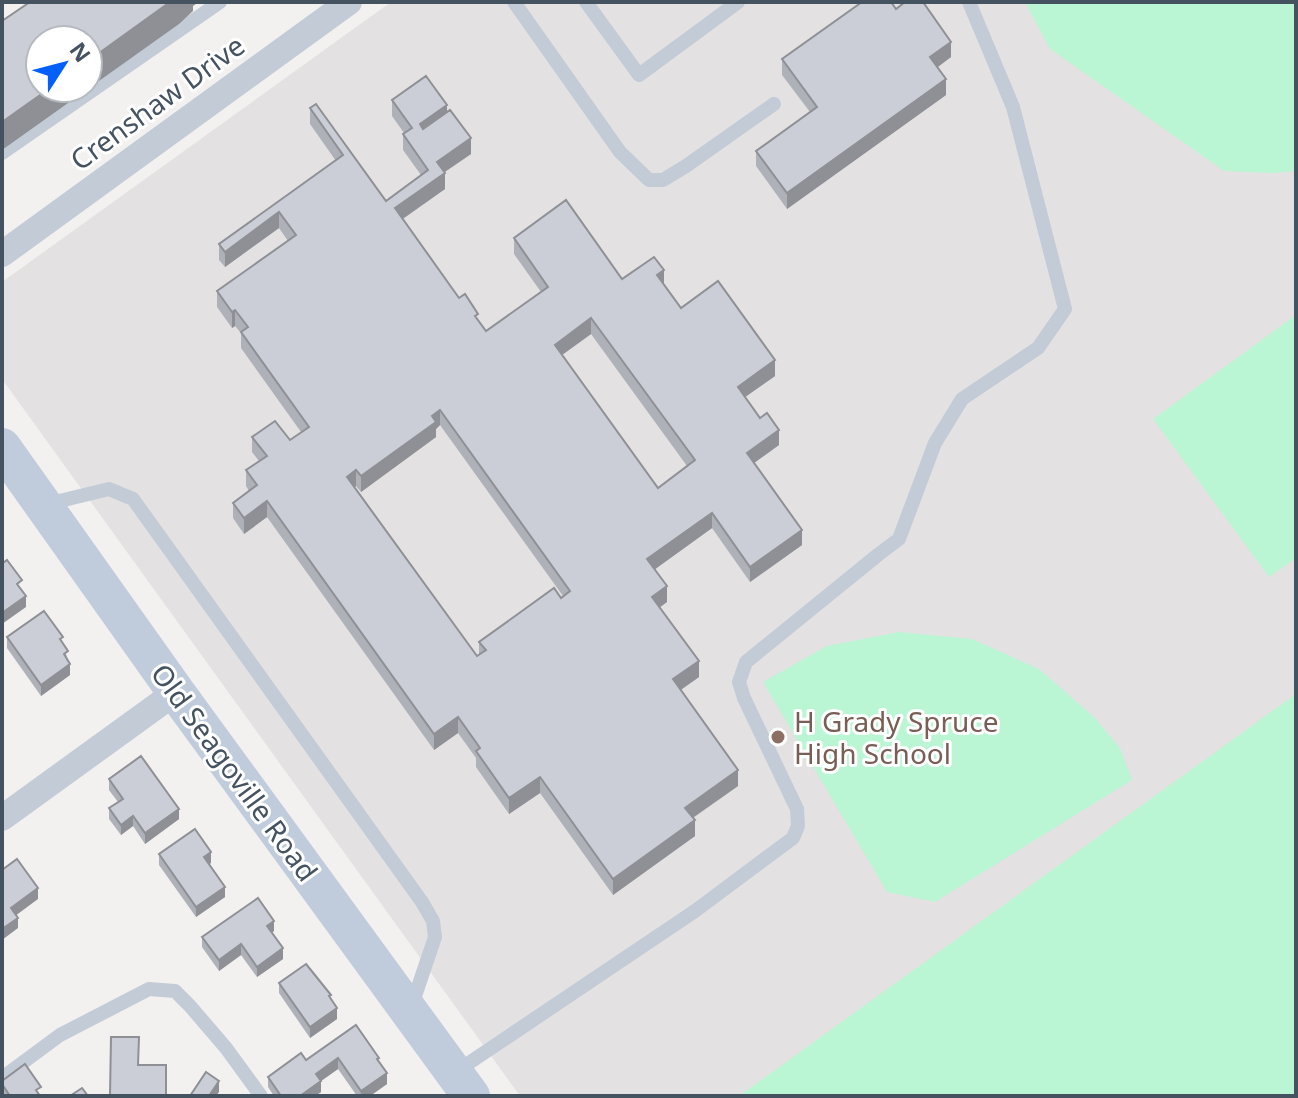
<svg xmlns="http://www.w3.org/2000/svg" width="1298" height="1098" font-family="'Noto Sans',sans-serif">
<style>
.education{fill:#e4e1e2}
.green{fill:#baf5d4}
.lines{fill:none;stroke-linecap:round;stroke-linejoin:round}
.lane{stroke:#c2cbd6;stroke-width:14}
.street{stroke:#c2cbd6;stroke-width:26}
.secondary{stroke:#c0ccdb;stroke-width:38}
.wall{fill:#afb1b8;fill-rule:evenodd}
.shaded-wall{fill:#8e9096}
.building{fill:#cbced6;stroke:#8e9096;stroke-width:2;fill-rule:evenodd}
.education-dot{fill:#8d6e63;stroke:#fff;stroke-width:3}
.labels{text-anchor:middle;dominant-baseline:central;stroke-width:6;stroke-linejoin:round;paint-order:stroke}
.street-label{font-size:28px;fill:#455260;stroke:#fff}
.education-label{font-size:28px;fill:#785e54;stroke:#fff;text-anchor:start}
</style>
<rect width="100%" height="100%" fill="#f3f0f0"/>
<!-- education -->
<path class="education" d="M 391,2 L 1296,2 L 1296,1096 L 520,1096 L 2,379 L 2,282 Z"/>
<!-- green -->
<g class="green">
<path d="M 1025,2 L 1296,2 L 1296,171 L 1273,173 L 1224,171 L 1050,49 Z"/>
<path d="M 1296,315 L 1296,558 L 1269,577 L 1153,419 Z"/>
<path d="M 899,632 L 972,639 L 1039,669 L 1094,717 L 1120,748 L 1132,780 L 935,902 L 887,892 L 763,682 L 827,646 Z"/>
<path d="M 1296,694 L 1296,1096 L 739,1096 Z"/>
</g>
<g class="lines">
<!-- lane -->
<g class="lane">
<path d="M 514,2 L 620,152 L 649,180 L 663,180 L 686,166 L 774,104"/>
<path d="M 586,2 L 639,75 L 738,2"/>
<path d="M 2,153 L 220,2"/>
<path d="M 47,504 L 109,489 L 133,499 L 422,902 L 433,921 L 435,937 L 411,1008"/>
<path d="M 454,1073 L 695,911 L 793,838 L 798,826 L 797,809 L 744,698 L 739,682 L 746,662 L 879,554 L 899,539 L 935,443 L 962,399 L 1038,348 L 1065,309 L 1013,107 L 969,2"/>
<path d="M 2,1078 L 60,1035 L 149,989 L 175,991 L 190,1006 L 226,1048 L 261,1096"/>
</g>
<!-- street -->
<g class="street">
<path d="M 2,254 L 349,2"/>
<path d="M 2,818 L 176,692"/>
</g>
<!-- secondary -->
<path class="secondary" d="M 2,447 L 176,692 L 471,1096"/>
</g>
<!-- wall -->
<g class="wall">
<path d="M 896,9 L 951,57 L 937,67 L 946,95 L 787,209 L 756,166 L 756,151 L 810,112 L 782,75 L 782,59 Z"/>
<path d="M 392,100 L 447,112 L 471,154 L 445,172 L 445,189 L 403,219 L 459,298 L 486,331 L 541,292 L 514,254 L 514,238 L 622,279 L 664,285 L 681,308 L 775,376 L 745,397 L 779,445 L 754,463 L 802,545 L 750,582 L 712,528 L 655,569 L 667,602 L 660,607 L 699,677 L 681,690 L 738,786 L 693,818 L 695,836 L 613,895 L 540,793 L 509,814 L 476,767 L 476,758 L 458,733 L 434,750 L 267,517 L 244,534 L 233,518 L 233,503 L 249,491 L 246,486 L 246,470 L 259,461 L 252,452 L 252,437 L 290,440 L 301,432 L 241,348 L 241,333 L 235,326 L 232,328 L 217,307 L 217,291 L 288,241 L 279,228 L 225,267 L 219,260 L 219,244 L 336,161 L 310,124 L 310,108 L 386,201 L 421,175 L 403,150 L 403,134 L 404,133 L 392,116 ZM 591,334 L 687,466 L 658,488 L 562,355 ZM 440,425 L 563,596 L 479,642 L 479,655 L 477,656 L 355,487 L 356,486 L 361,492 L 436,437 L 436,429 Z"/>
<path d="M 7,637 L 63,643 L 68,661 L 70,675 L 41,696 L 7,648 Z"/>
<path d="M 109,779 L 179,819 L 145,844 L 133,826 L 121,835 L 109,819 L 109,808 L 118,802 L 109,790 Z"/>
<path d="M 159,854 L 211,863 L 209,864 L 225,897 L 196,917 L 159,865 Z"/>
<path d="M 274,931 L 272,933 L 283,959 L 257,977 L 241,955 L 219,971 L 202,947 L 202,937 Z"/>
<path d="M 279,983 L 331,999 L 337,1019 L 310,1038 L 279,993 Z"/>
<path d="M 356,1025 L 379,1062 L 387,1084 L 370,1096 L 357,1096 L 338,1069 L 321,1081 L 321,1092 L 315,1096 L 274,1096 L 268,1087 L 268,1077 L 306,1060 Z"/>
<path d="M 2,1081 L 41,1096 L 3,1096 Z"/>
</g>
<!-- shaded-wall -->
<g class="shaded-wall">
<path d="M 170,2 L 199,2 L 193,6 L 193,11 L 179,24 L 2,150 L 2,122 L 50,88 L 88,88 L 88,61 Z"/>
<path d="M 951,42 L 951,57 L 930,73 L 930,57 Z"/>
<path d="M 946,79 L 946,95 L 787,209 L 787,193 Z"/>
<path d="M 447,105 L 447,121 L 420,140 L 420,124 Z"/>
<path d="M 471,138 L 471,154 L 437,177 L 437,162 Z"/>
<path d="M 445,173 L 445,189 L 395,224 L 395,208 Z"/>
<path d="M 279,212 L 279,228 L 225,267 L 225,252 Z"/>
<path d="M 664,270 L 664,285 L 657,275 Z"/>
<path d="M 235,310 L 235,326 L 232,328 L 232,312 Z"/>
<path d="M 591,318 L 591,334 L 555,360 L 555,345 Z"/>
<path d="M 775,360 L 775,376 L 738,402 L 738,387 Z"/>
<path d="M 440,410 L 440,425 L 436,429 L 436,437 L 361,492 L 361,476 Z"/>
<path d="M 779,430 L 779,445 L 747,468 L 747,453 Z"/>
<path d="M 356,470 L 356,486 L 347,493 L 347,477 Z"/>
<path d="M 267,501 L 267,517 L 244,534 L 244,518 Z"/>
<path d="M 712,513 L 712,528 L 647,575 L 647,559 Z"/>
<path d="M 802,530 L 802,545 L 750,582 L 750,567 Z"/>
<path d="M 667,586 L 667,602 L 652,613 L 652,597 Z"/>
<path d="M 26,596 L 26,607 L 2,624 L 2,613 Z"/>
<path d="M 699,661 L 699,677 L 673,695 L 673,679 Z"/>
<path d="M 70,664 L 70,675 L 41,696 L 41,685 Z"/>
<path d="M 458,717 L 458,733 L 434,750 L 434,734 Z"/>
<path d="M 738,770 L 738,786 L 685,823 L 685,808 Z"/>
<path d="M 540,777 L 540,793 L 509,814 L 509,798 Z"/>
<path d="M 179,809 L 179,819 L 145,844 L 145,833 Z"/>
<path d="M 133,816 L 133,826 L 121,835 L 121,825 Z"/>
<path d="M 695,820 L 695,836 L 613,895 L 613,879 Z"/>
<path d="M 211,852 L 211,863 L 204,867 L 204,857 Z"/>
<path d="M 225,887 L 225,897 L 196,917 L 196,907 Z"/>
<path d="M 38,888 L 38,899 L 11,919 L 11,908 Z"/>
<path d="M 18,918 L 18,928 L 2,940 L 2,929 Z"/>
<path d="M 274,921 L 274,931 L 267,936 L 267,926 Z"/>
<path d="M 241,944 L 241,955 L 219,971 L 219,960 Z"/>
<path d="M 283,948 L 283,959 L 257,977 L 257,967 Z"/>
<path d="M 337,1008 L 337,1019 L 310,1038 L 310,1027 Z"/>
<path d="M 338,1058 L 338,1069 L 321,1081 L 321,1092 L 315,1096 L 300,1096 L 316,1074 Z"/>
<path d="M 387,1073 L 387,1084 L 370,1096 L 361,1096 L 361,1091 Z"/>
<path d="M 219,1081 L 219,1092 L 216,1096 L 209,1096 Z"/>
</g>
<!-- building -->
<g class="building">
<path d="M 30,2 L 170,2 L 88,61 L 88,40 L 40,40 L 40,88 L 50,88 L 2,122 L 2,21 Z"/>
<path d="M 862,2 L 891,2 L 896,9 L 905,2 L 923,2 L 951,42 L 930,57 L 946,79 L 787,193 L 756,151 L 817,107 L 782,59 Z"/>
<path d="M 426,76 L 447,105 L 420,124 L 423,129 L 450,110 L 471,138 L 437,162 L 445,173 L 395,208 L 459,298 L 465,294 L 478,314 L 475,316 L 486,331 L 548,287 L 514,238 L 566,200 L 622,279 L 654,257 L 664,270 L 657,275 L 681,308 L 718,281 L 775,360 L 738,387 L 760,418 L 767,413 L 779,430 L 747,453 L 802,530 L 750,567 L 712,513 L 647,559 L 667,586 L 652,597 L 699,661 L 673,679 L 738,770 L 685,808 L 695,820 L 613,879 L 540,777 L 509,798 L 476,751 L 480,748 L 458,717 L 434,734 L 267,501 L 244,518 L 233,503 L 257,485 L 246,470 L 267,456 L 252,437 L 275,421 L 290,440 L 309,427 L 241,332 L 248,327 L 235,310 L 232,312 L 217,291 L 296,235 L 279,212 L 225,252 L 219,244 L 343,155 L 310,108 L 316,104 L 386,201 L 428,170 L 403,134 L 412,128 L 392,100 ZM 591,318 L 695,460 L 658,488 L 555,345 ZM 440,410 L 570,591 L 561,598 L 554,588 L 479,642 L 486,650 L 477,656 L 347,477 L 356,470 L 361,476 L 436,422 L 432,416 Z"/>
<path d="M 7,560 L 22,580 L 17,584 L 26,596 L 2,613 L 2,562 L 3,563 Z"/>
<path d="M 44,611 L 63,637 L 60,639 L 68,651 L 64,654 L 70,664 L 41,685 L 7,637 Z"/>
<path d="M 141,756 L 179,809 L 145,833 L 133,816 L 121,825 L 109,808 L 123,799 L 109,779 Z"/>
<path d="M 195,829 L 211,852 L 204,857 L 225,887 L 196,907 L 159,854 Z"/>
<path d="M 17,859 L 38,888 L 11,908 L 18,918 L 2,929 L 2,870 Z"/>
<path d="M 258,898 L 274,921 L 267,926 L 283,948 L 257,967 L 241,944 L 219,960 L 202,937 Z"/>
<path d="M 306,964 L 331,995 L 329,996 L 337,1008 L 310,1027 L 279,983 Z"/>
<path d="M 356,1025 L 379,1058 L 377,1059 L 387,1073 L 361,1091 L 338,1058 L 316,1074 L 321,1081 L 300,1096 L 281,1096 L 268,1077 L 301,1053 L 306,1060 Z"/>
<path d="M 111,1037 L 139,1037 L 138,1065 L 166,1065 L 166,1096 L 110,1096 Z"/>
<path d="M 25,1064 L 41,1087 L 36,1090 L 40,1096 L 10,1096 L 2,1084 L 2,1081 Z"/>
<path d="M 206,1072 L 219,1081 L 209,1096 L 190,1096 Z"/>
<path d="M 82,1088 L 88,1096 L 70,1096 Z"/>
</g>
<!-- markers -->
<circle class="education-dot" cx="778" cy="737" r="8"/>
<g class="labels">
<!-- street labels -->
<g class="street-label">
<text transform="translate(157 102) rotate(-36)">Crenshaw Drive</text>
<text transform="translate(235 772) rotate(54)">Old Seagoville Road</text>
</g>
<!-- education labels -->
<g class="education-label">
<text x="794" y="721">H Grady Spruce<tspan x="794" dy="32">High School</tspan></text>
</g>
</g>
<!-- border -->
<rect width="1298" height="1098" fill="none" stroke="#455260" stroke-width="8"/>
<!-- north arrow -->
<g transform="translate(64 64) rotate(54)"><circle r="38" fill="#ffffff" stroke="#b5babf" stroke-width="2"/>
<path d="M0-6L14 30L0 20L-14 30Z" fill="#0460f9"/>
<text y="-12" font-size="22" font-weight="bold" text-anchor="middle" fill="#455260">N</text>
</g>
</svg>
